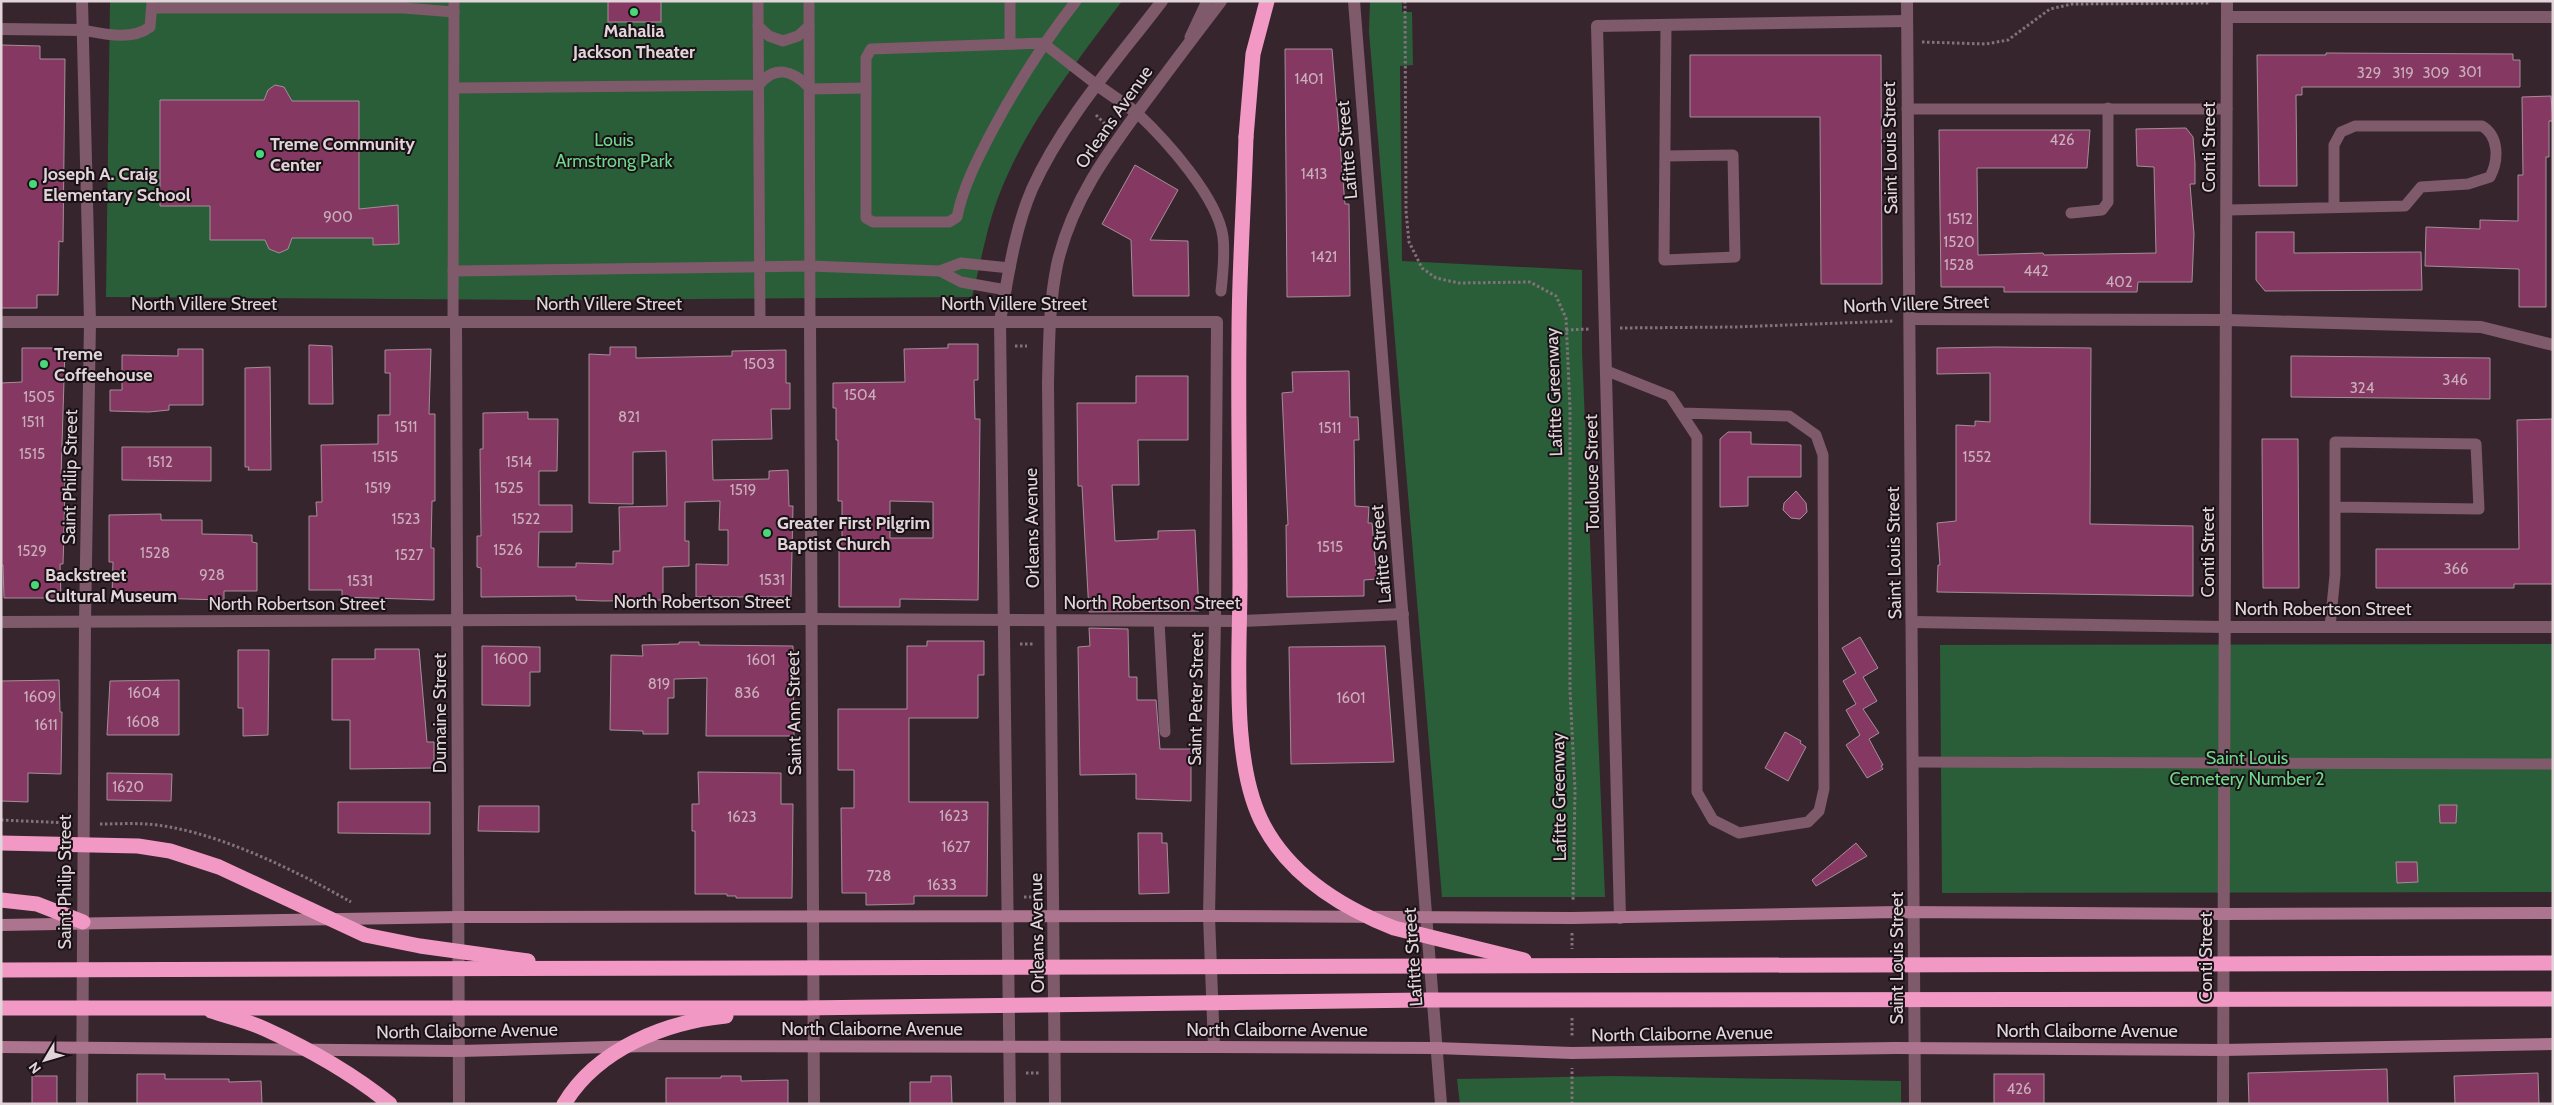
<svg xmlns="http://www.w3.org/2000/svg" width="2554" height="1105" font-family="Cabin,sans-serif">
<style>
.green{fill:#295e38}
.building{fill:#853962;stroke:#a58e98;fill-rule:evenodd}
.lines{fill:none;stroke-linecap:round;stroke-linejoin:round}
.path{stroke:#82737a;stroke-width:3;stroke-dasharray:2.5 2.5;stroke-linecap:butt}
.service{stroke:#7e5a6b;stroke-width:11}
.minor{stroke:#7e5a6b;stroke-width:12}
.tertiary{stroke:#7e5a6b;stroke-width:12}
.secondary{stroke:#ac748f;stroke-width:12}
.motorway{stroke:#f199c4;stroke-width:15}
.motorway-bridge{stroke:#f199c4;stroke-width:15}
.poi-dot{fill:#48d779;stroke:#191115;stroke-width:2}
.labels{text-anchor:middle;dominant-baseline:central;stroke-width:4;stroke-linejoin:round;paint-order:stroke}
.number-label{font-size:15px;fill:#caaebc}
.poi-label{font-size:18px;font-weight:bold;fill:#e1d5da;stroke:#191115;text-anchor:start}
.street-label{font-size:18px;fill:#e1d5da;stroke:#191115}
.park-label{font-size:18px;fill:#6fd88c;stroke:#191115}
</style>
<rect width="100%" height="100%" fill="#37252d"/>
<!-- green -->
<g class="green">
<path d="M 110,1 L 1122,1 C 1077,62 1029,120 1001,190 C 987,224 981,262 972,297 L 543,300 L 106,297 Z"/>
<path d="M 1370,1 L 1402,1 L 1402,12 L 1412,12 L 1413,65 L 1400,66 L 1402,261 L 1582,270 L 1582,351 L 1605,897 L 1442,897 L 1369,32 Z"/>
<path d="M 2553,644 L 2553,892 L 1942,893 L 1940,645 Z"/>
<path d="M 1613,1076 L 1901,1081 L 1901,1104 L 1460,1104 L 1457,1079 Z"/>
</g>
<!-- building -->
<g class="building">
<rect x="608" y="1" width="53" height="21"/>
<path d="M 1,45 L 40,46 L 40,59 L 65,59 L 63,242 L 59,241 L 58,295 L 37,295 L 37,308 L 1,308 Z"/>
<path d="M 1285,49 L 1332,49 L 1345,204 L 1349,204 L 1350,296 L 1287,297 Z"/>
<path d="M 2326,53 L 2513,54 L 2513,60 L 2520,60 L 2520,87 L 2302,87 L 2302,95 L 2296,95 L 2297,186 L 2259,186 L 2257,55 L 2326,55 Z"/>
<path d="M 1690,55 L 1881,55 L 1882,284 L 1821,284 L 1820,117 L 1690,117 Z"/>
<path d="M 275,85 L 284,87 L 292,101 L 359,101 L 359,209 L 398,205 L 399,244 L 373,245 L 373,238 L 292,238 L 288,249 L 279,253 L 269,249 L 265,240 L 210,240 L 210,206 L 160,206 L 160,100 L 264,100 L 268,90 Z"/>
<path d="M 2551,96 L 2553,121 L 2549,121 L 2549,157 L 2546,157 L 2546,307 L 2519,307 L 2519,269 L 2425,266 L 2426,227 L 2480,229 L 2480,220 L 2518,221 L 2518,175 L 2523,175 L 2522,97 Z"/>
<path d="M 2186,128 L 2193,137 L 2195,163 L 2195,184 L 2190,184 L 2194,234 L 2192,282 L 2138,282 L 2137,292 L 2004,292 L 2004,287 L 1941,287 L 1939,130 L 2090,130 L 2087,168 L 1977,168 L 1978,255 L 2043,253 L 2044,255 L 2156,253 L 2154,167 L 2137,166 L 2136,129 Z"/>
<path d="M 1135,165 L 1178,190 L 1150,240 L 1188,241 L 1189,296 L 1133,296 L 1131,240 L 1102,224 Z"/>
<path d="M 2256,232 L 2294,232 L 2294,253 L 2421,252 L 2422,290 L 2265,291 L 2256,280 Z"/>
<path d="M 948,344 L 978,344 L 978,380 L 974,380 L 975,419 L 980,419 L 978,600 L 900,599 L 900,607 L 839,607 L 839,543 L 842,543 L 842,501 L 838,501 L 838,440 L 836,440 L 836,408 L 833,408 L 833,383 L 905,382 L 904,349 L 948,348 ZM 890,501 L 933,502 L 933,538 L 890,538 Z"/>
<path d="M 309,345 L 332,346 L 333,404 L 309,404 Z"/>
<path d="M 610,347 L 636,347 L 636,358 L 732,356 L 732,351 L 786,350 L 786,383 L 790,383 L 790,409 L 771,409 L 772,439 L 712,440 L 713,480 L 769,479 L 769,471 L 788,470 L 789,506 L 793,506 L 791,597 L 696,597 L 696,564 L 728,565 L 728,530 L 719,530 L 720,501 L 685,502 L 685,541 L 689,541 L 689,566 L 663,567 L 663,600 L 604,601 L 576,600 L 576,596 L 481,597 L 481,568 L 477,567 L 477,536 L 481,536 L 480,449 L 483,449 L 483,413 L 528,412 L 528,419 L 558,419 L 557,471 L 539,471 L 539,505 L 572,505 L 572,532 L 539,532 L 538,567 L 576,567 L 576,563 L 613,564 L 613,551 L 620,551 L 619,507 L 667,506 L 666,451 L 633,452 L 633,504 L 589,503 L 589,354 L 610,355 Z"/>
<path d="M 1996,347 L 2091,348 L 2090,524 L 2193,526 L 2193,596 L 1937,592 L 1938,565 L 1940,565 L 1937,523 L 1956,521 L 1956,425 L 1975,426 L 1975,421 L 1990,422 L 1990,373 L 1937,374 L 1937,348 Z"/>
<path d="M 22,348 L 65,348 L 61,477 L 65,477 L 64,533 L 63,564 L 60,564 L 61,598 L 4,598 L 3,565 L 1,565 L 1,383 L 22,382 Z"/>
<path d="M 178,349 L 203,349 L 203,405 L 169,405 L 169,410 L 149,412 L 110,411 L 110,390 L 122,390 L 122,355 L 178,356 Z"/>
<path d="M 431,349 L 429,414 L 435,414 L 435,501 L 432,501 L 431,548 L 434,548 L 434,600 L 342,597 L 342,590 L 309,590 L 309,516 L 317,516 L 316,502 L 322,502 L 321,445 L 378,444 L 378,415 L 390,415 L 390,373 L 385,373 L 385,350 Z"/>
<path d="M 2291,356 L 2490,358 L 2490,399 L 2291,397 Z"/>
<path d="M 270,367 L 271,470 L 248,470 L 249,467 L 245,467 L 245,368 Z"/>
<path d="M 1349,371 L 1350,417 L 1358,417 L 1359,440 L 1354,440 L 1355,506 L 1369,507 L 1368,523 L 1372,523 L 1377,579 L 1364,580 L 1364,596 L 1287,597 L 1286,525 L 1288,525 L 1282,393 L 1293,392 L 1292,372 Z"/>
<path d="M 1136,376 L 1188,376 L 1188,440 L 1138,440 L 1139,485 L 1112,485 L 1115,541 L 1158,539 L 1158,531 L 1195,530 L 1199,611 L 1089,612 L 1082,486 L 1078,486 L 1077,403 L 1136,403 Z"/>
<path d="M 2552,419 L 2553,584 L 2514,584 L 2514,588 L 2376,588 L 2376,549 L 2519,549 L 2517,420 Z"/>
<path d="M 1728,432 L 1751,432 L 1751,444 L 1801,445 L 1801,477 L 1748,477 L 1748,506 L 1720,507 L 1720,439 Z"/>
<path d="M 2262,439 L 2298,439 L 2299,588 L 2263,588 Z"/>
<path d="M 122,447 L 211,447 L 211,481 L 122,480 Z"/>
<path d="M 1796,491 L 1806,503 L 1807,512 L 1800,519 L 1791,518 L 1783,510 L 1784,503 Z"/>
<path d="M 161,514 L 161,520 L 202,520 L 202,534 L 252,535 L 252,542 L 257,543 L 257,591 L 224,591 L 224,600 L 112,597 L 113,562 L 109,562 L 109,515 Z"/>
<path d="M 1089,628 L 1128,629 L 1129,677 L 1137,677 L 1137,700 L 1156,700 L 1160,749 L 1191,749 L 1191,801 L 1136,799 L 1136,774 L 1080,775 L 1078,647 L 1090,646 Z"/>
<path d="M 1860,637 L 1878,668 L 1863,677 L 1877,701 L 1863,709 L 1879,733 L 1869,739 L 1883,765 L 1881,766 L 1883,769 L 1867,778 L 1846,745 L 1860,735 L 1846,710 L 1856,704 L 1843,681 L 1856,673 L 1842,648 Z"/>
<path d="M 927,641 L 984,641 L 984,675 L 978,675 L 978,718 L 909,718 L 909,802 L 988,802 L 987,896 L 914,896 L 914,904 L 866,905 L 866,893 L 842,893 L 841,808 L 854,808 L 854,770 L 838,770 L 838,709 L 907,709 L 907,646 L 927,646 Z"/>
<path d="M 679,642 L 699,642 L 699,645 L 793,646 L 794,736 L 706,736 L 707,678 L 674,679 L 674,698 L 668,698 L 668,734 L 643,734 L 643,731 L 610,730 L 611,655 L 643,656 L 642,645 L 679,644 Z"/>
<path d="M 482,646 L 540,647 L 540,672 L 530,672 L 530,706 L 482,705 Z"/>
<path d="M 1385,646 L 1394,762 L 1291,764 L 1289,647 Z"/>
<path d="M 375,649 L 419,649 L 427,742 L 434,742 L 434,768 L 350,769 L 350,720 L 332,720 L 332,659 L 375,659 Z"/>
<path d="M 238,650 L 269,650 L 268,735 L 243,736 L 243,708 L 238,708 Z"/>
<path d="M 59,680 L 60,712 L 62,712 L 61,774 L 28,773 L 28,802 L 1,801 L 1,681 Z"/>
<path d="M 179,680 L 179,735 L 107,735 L 110,681 Z"/>
<path d="M 1785,732 L 1801,741 L 1800,743 L 1806,747 L 1788,781 L 1765,768 Z"/>
<path d="M 698,772 L 781,773 L 781,804 L 793,804 L 792,898 L 736,898 L 736,896 L 727,896 L 727,894 L 695,894 L 695,831 L 692,831 L 692,804 L 699,804 Z"/>
<path d="M 107,773 L 172,774 L 171,801 L 107,800 Z"/>
<path d="M 338,802 L 430,802 L 430,834 L 338,833 Z"/>
<path d="M 2439,805 L 2457,805 L 2456,823 L 2440,823 Z"/>
<path d="M 479,806 L 539,806 L 539,832 L 478,831 Z"/>
<path d="M 1138,833 L 1162,833 L 1162,843 L 1167,843 L 1169,893 L 1139,894 Z"/>
<path d="M 1856,843 L 1867,856 L 1816,886 L 1812,880 Z"/>
<path d="M 2396,862 L 2417,862 L 2418,882 L 2397,883 Z"/>
<path d="M 2387,1069 L 2388,1104 L 2249,1104 L 2248,1073 Z"/>
<path d="M 2538,1073 L 2539,1104 L 2455,1104 L 2454,1076 Z"/>
<path d="M 137,1074 L 165,1074 L 165,1079 L 229,1079 L 229,1082 L 261,1081 L 262,1104 L 137,1104 Z"/>
<rect x="1994" y="1074" width="50" height="30"/>
<rect x="32" y="1076" width="25" height="28"/>
<path d="M 721,1076 L 741,1076 L 741,1081 L 788,1080 L 788,1104 L 666,1104 L 666,1078 L 721,1078 Z"/>
<path d="M 931,1076 L 951,1076 L 952,1104 L 910,1104 L 910,1082 L 931,1082 Z"/>
</g>
<g class="lines">
<!-- path -->
<g class="path">
<path d="M 1405,1 L 1406,211 L 1409,242 L 1422,268 L 1436,278 L 1459,283 L 1530,282 L 1556,296 L 1566,318 L 1570,408 L 1570,691 L 1575,790 L 1573,902"/>
<path d="M 1922,42 L 1986,44 L 2008,40 L 2050,9 L 2072,4 L 2210,3"/>
<path d="M 1096,115 L 1108,127"/>
<path d="M 1620,328 L 1735,327 L 1894,321"/>
<path d="M 1566,330 L 1589,329"/>
<path d="M 1015,346 L 1027,346"/>
<path d="M 1020,644 L 1034,644"/>
<path d="M 1,820 L 69,823"/>
<path d="M 100,824 C 115,824 131,823 146,824 C 210,828 295,870 351,902"/>
<path d="M 1024,897 L 1038,897"/>
<path d="M 1572,933 L 1572,949"/>
<path d="M 1572,1018 L 1572,1037"/>
<path d="M 1026,1073 L 1040,1073"/>
<path d="M 1572,1104 L 1572,1068"/>
</g>
<!-- service -->
<g class="service">
<path d="M 758,1 L 760,322"/>
<path d="M 809,1 L 810,322"/>
<path d="M 1010,1 L 1010,44"/>
<path d="M 1076,1 C 1043,43 1016,86 991,133 C 977,160 963,187 957,217 L 949,222 L 873,222 L 866,218 L 866,58 L 871,49 L 1043,43 L 1097,85"/>
<path d="M 152,8 L 404,8 L 454,12"/>
<path d="M 758,26 L 769,36 L 783,41 L 798,36 L 809,26"/>
<path d="M 82,30 C 104,34 131,41 150,27 L 152,2"/>
<path d="M 1190,37 L 1207,1"/>
<path d="M 454,88 L 759,85 C 775,64 793,71 809,87"/>
<path d="M 809,89 L 866,88"/>
<path d="M 1907,109 L 2227,109"/>
<path d="M 1137,113 C 1166,140 1218,198 1223,237 C 1225,255 1223,273 1221,291"/>
<path d="M 1665,156 L 1733,155 L 1735,257 L 1664,260 L 1666,25"/>
<path d="M 2227,210 L 2405,206 L 2421,187 L 2468,184 L 2490,177 C 2499,160 2499,136 2482,126 L 2355,126 L 2341,132 L 2334,145 L 2334,207"/>
<path d="M 2071,213 L 2102,210 L 2108,202 L 2108,108"/>
<path d="M 453,271 L 810,266 L 940,271 L 961,263 L 1010,268"/>
<path d="M 940,271 L 961,282 L 1006,290"/>
<path d="M 453,322 L 454,1"/>
<path d="M 1607,371 L 1670,396 L 1697,437 L 1697,792 L 1713,820 L 1739,833 L 1808,822 L 1819,811 L 1824,789 L 1823,455 L 1816,435 L 1789,416 L 1681,413"/>
<path d="M 1159,621 L 1165,732"/>
<path d="M 2330,627 L 2335,575 L 2335,442 L 2476,444 L 2479,509 L 2336,507"/>
<path d="M 1913,762 L 2553,764"/>
</g>
<!-- minor -->
<g class="minor">
<path d="M 1354,1 L 1441,1104"/>
<path d="M 1907,1 L 1915,1104"/>
<path d="M 2227,17 L 2553,17"/>
<path d="M 1,29 L 82,30"/>
<path d="M 1097,85 L 1137,113"/>
<path d="M 1910,319 L 2227,320 L 2481,327 L 2553,345"/>
<path d="M 1,322 L 1217,322 L 1215,621 L 1209,916 L 1214,1047"/>
<path d="M 456,322 L 459,1104"/>
<path d="M 810,322 L 814,1104"/>
<path d="M 1,622 L 811,619 L 1241,621 L 1403,614"/>
<path d="M 1913,622 L 2225,627 L 2553,627"/>
<path d="M 1620,918 L 1597,26 L 1907,21"/>
<path d="M 82,1104 L 85,622 L 90,322 L 82,1"/>
<path d="M 2223,1104 L 2227,1"/>
</g>
<!-- tertiary -->
<g class="tertiary">
<path d="M 1010,1104 L 1000,321 C 1008,277 1014,231 1032,189 C 1063,120 1117,60 1162,1"/>
<path d="M 1055,1104 L 1048,383 C 1049,344 1049,304 1057,265 C 1071,202 1107,153 1145,102 C 1170,68 1195,35 1221,1"/>
</g>
<!-- secondary -->
<g class="secondary">
<path d="M 1,925 L 458,917 L 1209,916 L 1572,918 L 1897,912 L 2223,914 L 2553,913"/>
<path d="M 1,1047 L 459,1051 L 646,1046 L 1214,1047 L 1436,1048 L 1572,1053 L 1895,1048 L 2223,1050 L 2553,1044"/>
</g>
<!-- motorway -->
<g class="motorway">
<path d="M 1246,137 L 1253,54 L 1267,1"/>
<path d="M 1,900 L 37,904 L 83,922"/>
</g>
<!-- motorway-bridge -->
<g class="motorway-bridge">
<path d="M 1246,137 C 1244,203 1239,270 1239,336 C 1238,418 1240,501 1240,583 C 1240,653 1230,764 1264,826 C 1291,876 1343,908 1394,928 L 1524,960"/>
<path d="M 1,843 L 138,846 L 170,851 L 219,867 L 365,935 L 420,946 L 528,961"/>
<path d="M 1,970 L 2553,963"/>
<path d="M 1,1008 L 802,1008 L 1424,1000 L 2553,999"/>
<path d="M 211,1011 C 229,1017 248,1021 265,1029 C 309,1049 353,1074 390,1104"/>
<path d="M 564,1104 C 597,1049 665,1022 726,1016"/>
</g>
</g>
<!-- markers -->
<g class="poi-dot">
<circle cx="634" cy="12" r="5"/>
<circle cx="260" cy="154" r="5"/>
<circle cx="33" cy="184" r="5"/>
<circle cx="44" cy="364" r="5"/>
<circle cx="767" cy="533" r="5"/>
<circle cx="35" cy="585" r="5"/>
</g>
<g class="labels">
<!-- number labels -->
<g class="number-label">
<text x="2470" y="72">301</text>
<text x="2369" y="73">329</text>
<text x="2403" y="73">319</text>
<text x="2436" y="73">309</text>
<text x="1309" y="79">1401</text>
<text x="2062" y="140">426</text>
<text x="1314" y="174">1413</text>
<text x="338" y="217">900</text>
<text x="1960" y="219">1512</text>
<text x="1959" y="242">1520</text>
<text x="1324" y="257">1421</text>
<text x="1959" y="265">1528</text>
<text x="2036" y="271">442</text>
<text x="2119" y="282">402</text>
<text x="759" y="364">1503</text>
<text x="2455" y="380">346</text>
<text x="2362" y="388">324</text>
<text x="860" y="395">1504</text>
<text x="39" y="397">1505</text>
<text x="629" y="417">821</text>
<text x="33" y="422">1511</text>
<text x="406" y="427">1511</text>
<text x="1330" y="428">1511</text>
<text x="32" y="454">1515</text>
<text x="385" y="457">1515</text>
<text x="1977" y="457">1552</text>
<text x="160" y="462">1512</text>
<text x="519" y="462">1514</text>
<text x="378" y="488">1519</text>
<text x="509" y="488">1525</text>
<text x="743" y="490">1519</text>
<text x="406" y="519">1523</text>
<text x="526" y="519">1522</text>
<text x="1330" y="547">1515</text>
<text x="508" y="550">1526</text>
<text x="32" y="551">1529</text>
<text x="155" y="553">1528</text>
<text x="409" y="555">1527</text>
<text x="2456" y="569">366</text>
<text x="212" y="575">928</text>
<text x="772" y="580">1531</text>
<text x="360" y="581">1531</text>
<text x="511" y="659">1600</text>
<text x="761" y="660">1601</text>
<text x="659" y="684">819</text>
<text x="144" y="693">1604</text>
<text x="747" y="693">836</text>
<text x="40" y="697">1609</text>
<text x="1351" y="698">1601</text>
<text x="143" y="722">1608</text>
<text x="46" y="725">1611</text>
<text x="128" y="787">1620</text>
<text x="954" y="816">1623</text>
<text x="742" y="817">1623</text>
<text x="956" y="847">1627</text>
<text x="879" y="876">728</text>
<text x="942" y="885">1633</text>
<text x="2019" y="1089">426</text>
</g>
<!-- poi labels -->
<g class="poi-label">
<text x="634" y="31" text-anchor="middle">Mahalia<tspan x="634" dy="21">Jackson Theater</tspan></text>
<text x="270" y="144">Treme Community<tspan x="270" dy="21">Center</tspan></text>
<text x="43" y="174">Joseph A. Craig<tspan x="43" dy="21">Elementary School</tspan></text>
<text x="54" y="354">Treme<tspan x="54" dy="21">Coffeehouse</tspan></text>
<text x="777" y="523">Greater First Pilgrim<tspan x="777" dy="21">Baptist Church</tspan></text>
<text x="45" y="575">Backstreet<tspan x="45" dy="21">Cultural Museum</tspan></text>
</g>
<!-- street labels -->
<g class="street-label">
<text transform="translate(1114 117) rotate(-55)">Orleans Avenue</text>
<text transform="translate(2209 147) rotate(-90)">Conti Street</text>
<text transform="translate(1890 148) rotate(-91)">Saint Louis Street</text>
<text transform="translate(1347 150) rotate(-95)">Lafitte Street</text>
<text x="204" y="304">North Villere Street</text>
<text x="609" y="304">North Villere Street</text>
<text x="1014" y="304">North Villere Street</text>
<text transform="translate(1916 304) rotate(-2)">North Villere Street</text>
<text transform="translate(1554 392) rotate(-92)">Lafitte Greenway</text>
<text transform="translate(1592 473) rotate(-91)">Toulouse Street</text>
<text transform="translate(70 477) rotate(-89)">Saint Philip Street</text>
<text transform="translate(1032 528) rotate(-91)">Orleans Avenue</text>
<text transform="translate(2208 552) rotate(-90)">Conti Street</text>
<text transform="translate(1894 553) rotate(-91)">Saint Louis Street</text>
<text transform="translate(1381 554) rotate(-95)">Lafitte Street</text>
<text x="702" y="602">North Robertson Street</text>
<text x="1152" y="603">North Robertson Street</text>
<text x="297" y="604">North Robertson Street</text>
<text x="2323" y="609">North Robertson Street</text>
<text transform="translate(1196 699) rotate(-89)">Saint Peter Street</text>
<text transform="translate(440 713) rotate(-90)">Dumaine Street</text>
<text transform="translate(794 713) rotate(-91)">Saint Ann Street</text>
<text transform="translate(1559 797) rotate(-91)">Lafitte Greenway</text>
<text transform="translate(65 882) rotate(-90)">Saint Philip Street</text>
<text transform="translate(1037 933) rotate(-91)">Orleans Avenue</text>
<text transform="translate(1413 957) rotate(-94)">Lafitte Street</text>
<text transform="translate(2206 957) rotate(-90)">Conti Street</text>
<text transform="translate(1897 958) rotate(-90)">Saint Louis Street</text>
<text x="872" y="1029">North Claiborne Avenue</text>
<text x="1277" y="1030">North Claiborne Avenue</text>
<text transform="translate(467 1031) rotate(-1)">North Claiborne Avenue</text>
<text x="2087" y="1031">North Claiborne Avenue</text>
<text transform="translate(1682 1034) rotate(-1)">North Claiborne Avenue</text>
</g>
<!-- park labels -->
<g class="park-label">
<text x="614" y="140">Louis<tspan x="614" dy="21">Armstrong Park</tspan></text>
<text x="2247" y="758">Saint Louis<tspan x="2247" dy="21">Cemetery Number 2</tspan></text>
</g>
</g>
<!-- border -->
<rect width="2554" height="1105" fill="none" stroke="#e1d5da" stroke-width="5"/>
<!-- north arrow -->
<g transform="translate(45 1060) rotate(232)" stroke="#191115" stroke-width="4" paint-order="stroke">
<path d="M0-4L9 19L0 12L-9 19Z" fill="#e1d5da"/>
<text y="-8" font-size="14" font-weight="bold" text-anchor="middle" fill="#e1d5da">N</text>
</g>
</svg>
